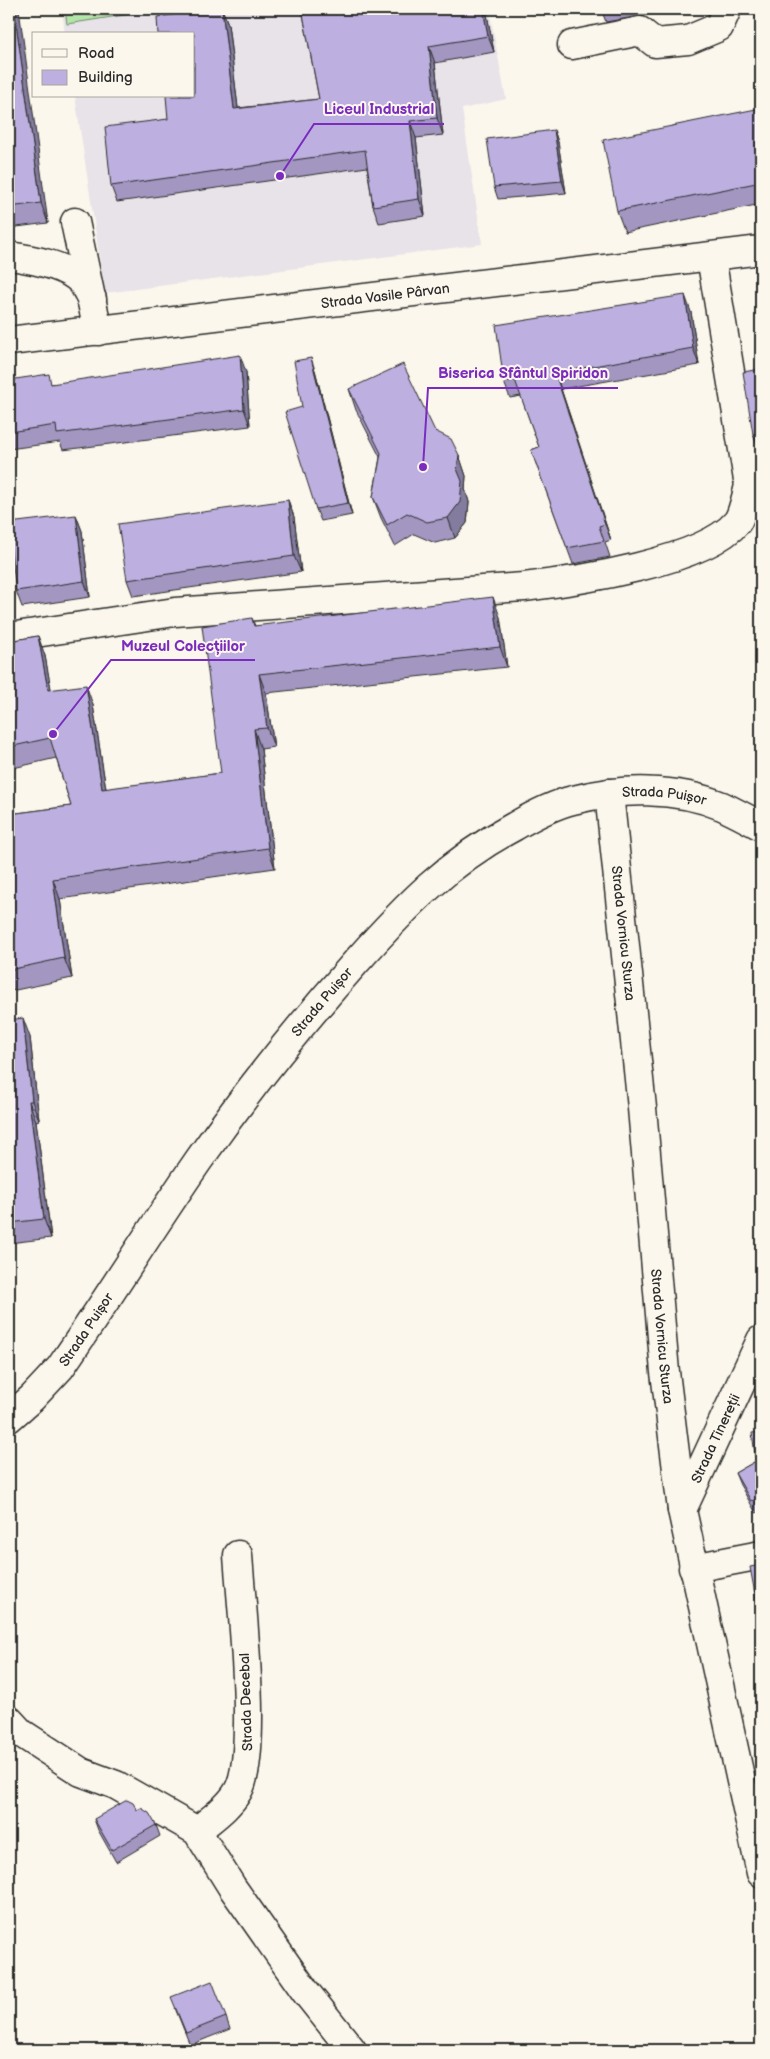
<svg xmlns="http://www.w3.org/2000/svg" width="770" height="2059" font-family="'Balsamiq Sans',sans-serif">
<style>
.built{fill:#e8e2e9}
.green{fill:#b2e5a7;stroke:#6e8869}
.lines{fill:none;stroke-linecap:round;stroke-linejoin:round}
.minor-casing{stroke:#2b2b2b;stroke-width:31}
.major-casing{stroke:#2b2b2b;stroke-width:31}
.minor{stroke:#fbf7ec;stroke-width:28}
.major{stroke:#fbf7ec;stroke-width:28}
.wall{fill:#a397c2;stroke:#2b2b2b}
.shaded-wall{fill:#847b9e;stroke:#2b2b2b}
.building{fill:#bdb0e1;stroke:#2b2b2b}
.labels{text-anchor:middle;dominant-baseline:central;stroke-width:4;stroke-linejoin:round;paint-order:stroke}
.street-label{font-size:14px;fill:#2b2b2b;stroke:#fbf7ec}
.leader{fill:none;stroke:#7b2cbf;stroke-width:2}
.callout-dot{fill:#7b2cbf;stroke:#fbf7ec;stroke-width:2}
.callout-label{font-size:15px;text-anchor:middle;font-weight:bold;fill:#7b2cbf;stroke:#fbf7ec;stroke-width:4;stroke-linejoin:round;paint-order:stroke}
</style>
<rect width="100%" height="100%" fill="#fbf7ec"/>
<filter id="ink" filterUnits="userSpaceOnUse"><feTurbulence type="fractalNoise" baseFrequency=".02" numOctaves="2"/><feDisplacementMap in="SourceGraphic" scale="10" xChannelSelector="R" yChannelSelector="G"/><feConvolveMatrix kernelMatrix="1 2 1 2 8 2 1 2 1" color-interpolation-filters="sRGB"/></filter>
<g filter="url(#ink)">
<!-- built -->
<path class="built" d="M 62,9 L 489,9 L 506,99 L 462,109 L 482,244 L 105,293 L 75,96 L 194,96 L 194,34 L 65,34 Z"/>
<!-- green -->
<path class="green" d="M 65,9 L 163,9 L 67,24 Z"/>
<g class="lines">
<defs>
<g id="minor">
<path d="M 572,45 L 640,31 L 655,43 L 688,40 L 719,27 L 727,9"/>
<path d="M 75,222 L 98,331"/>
<path d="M 9,256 C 31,259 66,265 82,282 C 86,287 88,294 92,299"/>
<path d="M 9,637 L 175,612 L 524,587 C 575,581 704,562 737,522 C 743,514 746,496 749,486 L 711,257"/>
<path id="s1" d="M 609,793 L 642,1108 L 665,1372 L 682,1510 L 761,1873"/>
<path id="s2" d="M 9,1418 L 32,1398 L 60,1368 C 107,1300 151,1229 198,1161 C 247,1091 300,1025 356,962 C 406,906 448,862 515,826 C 532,816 553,805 573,800 C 620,788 676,787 722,806 C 735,812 748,819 761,826"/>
<path id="s3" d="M 682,1510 L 761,1340"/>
<path d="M 693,1568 L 761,1555"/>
<path d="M 9,1720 L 21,1733 L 81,1772 L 116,1785 L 197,1831 L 232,1887 L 305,1991 L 352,2050"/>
<path d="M 197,1831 C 211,1819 229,1807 238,1791 C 259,1755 241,1602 238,1555"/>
</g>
<g id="major">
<path id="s4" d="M 9,341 L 761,250"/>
</g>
</defs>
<!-- minor casing -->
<use href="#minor" class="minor-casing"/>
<!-- major casing -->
<use href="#major" class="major-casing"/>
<!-- minor -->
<use href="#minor" class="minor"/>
<!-- major -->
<use href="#major" class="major"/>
</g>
<!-- wall -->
<g class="wall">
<path d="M 9,9 L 48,223 L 9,228 Z"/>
<path d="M 222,9 L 228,24 L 238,108 L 319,99 L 302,9 L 486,9 L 494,52 L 435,63 L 443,135 L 416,138 L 425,216 L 379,223 L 373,206 L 367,167 L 117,202 L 111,186 L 168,119 Z"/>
<path d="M 601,9 L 679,9 L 606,22 Z"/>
<path d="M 761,108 L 761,204 L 625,232 L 617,211 Z"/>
<path d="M 554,130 L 558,142 L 566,193 L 498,199 L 494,187 Z"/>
<path d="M 691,312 L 699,365 L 561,389 L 611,540 L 605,542 L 610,557 L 573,564 L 531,450 L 539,447 L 521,396 L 510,398 L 504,382 Z"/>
<path d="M 761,369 L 761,450 L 759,451 L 753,434 Z"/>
<path d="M 315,370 L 352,515 L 321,521 L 316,509 L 302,407 Z"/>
<path d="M 246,372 L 250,426 L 63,450 L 60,442 L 9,449 L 9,380 L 52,384 Z"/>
<path d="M 349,389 L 435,431 L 459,455 L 466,476 L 465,489 L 469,502 L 467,523 L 455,538 L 435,543 L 414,534 L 395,546 L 381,518 L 373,497 L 380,457 L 356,410 Z"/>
<path d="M 288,500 L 294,517 L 301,572 L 133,596 L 127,580 Z"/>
<path d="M 76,515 L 82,531 L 90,597 L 22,607 L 16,591 Z"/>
<path d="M 500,617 L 507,667 L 266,693 L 274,747 L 261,749 L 275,868 L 60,899 L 72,978 L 11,991 L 9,983 L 9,814 L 71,806 L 56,758 L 9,769 L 9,641 L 38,636 L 45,656 L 51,690 L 93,705 L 106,789 L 221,773 L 252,618 L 255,626 Z"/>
<path d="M 9,1020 L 30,1037 L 39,1120 L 36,1121 L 51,1238 L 9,1243 Z"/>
<path d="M 761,1432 L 761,1511 L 756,1513 L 740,1485 L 735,1473 L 756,1461 Z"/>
<path d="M 137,1810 L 156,1825 L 160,1836 L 116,1862 L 98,1830 L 94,1819 Z"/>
<path d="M 175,2008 L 226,2017 L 230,2029 L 190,2045 Z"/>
</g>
<!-- shaded-wall -->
<g class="shaded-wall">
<path d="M 14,9 L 19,9 L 48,223 L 41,203 Z"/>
<path d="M 222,9 L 228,24 L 240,125 L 234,109 Z"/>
<path d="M 483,9 L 486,9 L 494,52 L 488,36 Z"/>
<path d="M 429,46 L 435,63 L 443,135 L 437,118 Z"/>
<path d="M 410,121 L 416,138 L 425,216 L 419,199 Z"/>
<path d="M 554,130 L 558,142 L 566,193 L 562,181 Z"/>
<path d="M 685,295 L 691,312 L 699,365 L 693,348 Z"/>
<path d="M 240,355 L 246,372 L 250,426 L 244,409 Z"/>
<path d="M 311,358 L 315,370 L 352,515 L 348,503 Z"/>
<path d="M 555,373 L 561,389 L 611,540 L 605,524 Z"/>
<path d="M 459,455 L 466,476 L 465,489 L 469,502 L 467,523 L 455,538 L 448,518 L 457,469 Z"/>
<path d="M 288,500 L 294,517 L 301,572 L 294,556 Z"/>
<path d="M 76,515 L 82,531 L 90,597 L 84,581 Z"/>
<path d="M 493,597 L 500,617 L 507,667 L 500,647 Z"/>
<path d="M 38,636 L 45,656 L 55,710 L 48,690 Z"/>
<path d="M 259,674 L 266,693 L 274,747 L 267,728 Z"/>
<path d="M 86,685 L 93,705 L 109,809 L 102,789 Z"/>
<path d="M 254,729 L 261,749 L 275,868 L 268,848 Z"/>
<path d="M 53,879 L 60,899 L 72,978 L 64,958 Z"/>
<path d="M 23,1018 L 30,1037 L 39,1120 L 32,1101 Z"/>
<path d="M 29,1101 L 36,1121 L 51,1238 L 44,1219 Z"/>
</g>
<!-- building -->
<g class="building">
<path d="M 9,9 L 14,9 L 41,203 L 9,207 Z"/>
<path d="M 215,9 L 222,9 L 234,109 L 319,99 L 302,9 L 483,9 L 488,36 L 429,46 L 437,118 L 410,121 L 419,199 L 373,206 L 365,150 L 111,186 L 105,127 L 168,119 L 166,96 L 194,96 L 194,34 L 158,34 L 157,17 Z"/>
<path d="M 755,9 L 761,9 L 761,45 Z"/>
<path d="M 761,108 L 761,182 L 617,211 L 603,140 Z"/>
<path d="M 554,130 L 562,181 L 494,187 L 487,139 Z"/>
<path d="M 685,295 L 693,348 L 555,373 L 605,524 L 599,526 L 604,541 L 567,548 L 531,450 L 539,447 L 515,380 L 504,382 L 496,325 Z"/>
<path d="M 240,355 L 244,409 L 57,434 L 56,425 L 9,432 L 9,380 L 49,374 L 51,384 Z"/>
<path d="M 311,358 L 348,503 L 316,509 L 285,412 L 302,407 L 294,361 Z"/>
<path d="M 403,364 L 435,431 L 451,439 L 459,455 L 457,469 L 462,481 L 460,502 L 448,518 L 427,522 L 407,513 L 387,525 L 373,497 L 381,453 L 349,389 Z"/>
<path d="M 761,369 L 761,433 L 753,434 L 743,372 Z"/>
<path d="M 288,500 L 294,556 L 127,580 L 118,524 Z"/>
<path d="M 76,515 L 84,581 L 16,591 L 9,533 L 9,523 Z"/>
<path d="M 493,597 L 500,647 L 259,674 L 267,728 L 254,729 L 268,848 L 53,879 L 64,958 L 9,970 L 9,814 L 71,806 L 50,738 L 9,747 L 9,641 L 38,636 L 48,690 L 86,685 L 102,789 L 221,773 L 202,626 L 252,618 L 254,626 Z"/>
<path d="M 23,1018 L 32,1101 L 29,1101 L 44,1219 L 9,1223 L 9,1020 Z"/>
<path d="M 761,1432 L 761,1498 L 751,1501 L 735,1473 L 756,1461 L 752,1433 Z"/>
<path d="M 761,1565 L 761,1627 L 750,1567 Z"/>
<path d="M 127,1800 L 133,1803 L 137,1810 L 141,1808 L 149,1813 L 156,1825 L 112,1850 L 94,1819 Z"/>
<path d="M 212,1981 L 226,2017 L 186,2033 L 171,1997 Z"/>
</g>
</g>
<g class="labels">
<!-- street labels -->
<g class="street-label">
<text stroke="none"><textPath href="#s4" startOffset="379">Strada Vasile Pârvan</textPath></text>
<text stroke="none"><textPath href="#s2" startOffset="941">Strada Puișor</textPath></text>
<text stroke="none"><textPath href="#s1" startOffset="141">Strada Vornicu Sturza</textPath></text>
<text stroke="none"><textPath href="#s2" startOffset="522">Strada Puișor</textPath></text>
<text stroke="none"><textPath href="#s2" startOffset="118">Strada Puișor</textPath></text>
<text stroke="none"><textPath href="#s1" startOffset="546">Strada Vornicu Sturza</textPath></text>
<text stroke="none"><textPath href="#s3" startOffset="79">Strada Tinereții</textPath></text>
<text transform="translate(246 1702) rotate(-92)">Strada Decebal</text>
</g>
</g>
<!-- callouts -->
<path class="leader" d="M280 176L314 124H444M423 467L428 388H618M53 734L111 660H255"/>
<g class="callout-dot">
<circle cx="280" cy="176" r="5"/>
<circle cx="423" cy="467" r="5"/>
<circle cx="53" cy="734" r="5"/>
</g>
<g class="callout-label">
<text x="379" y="114">Liceul Industrial</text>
<text x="523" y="378">Biserica Sfântul Spiridon</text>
<text x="183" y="651">Muzeul Colecțiilor</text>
</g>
<!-- margin -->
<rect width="770" height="2059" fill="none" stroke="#fbf7ec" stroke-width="30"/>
<rect x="15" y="15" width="740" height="2029" fill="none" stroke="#2b2b2b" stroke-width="2" filter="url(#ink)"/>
<!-- legend -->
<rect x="32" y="32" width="162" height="65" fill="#fbf7ec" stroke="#a8a59f"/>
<rect x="42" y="49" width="25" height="8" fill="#fbf7ec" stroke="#a8a59f"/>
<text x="78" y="58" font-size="15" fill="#2b2b2b">Road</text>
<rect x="42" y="70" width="25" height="15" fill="#bdb0e1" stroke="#a8a59f"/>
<text x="78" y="82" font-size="15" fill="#2b2b2b">Building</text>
</svg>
